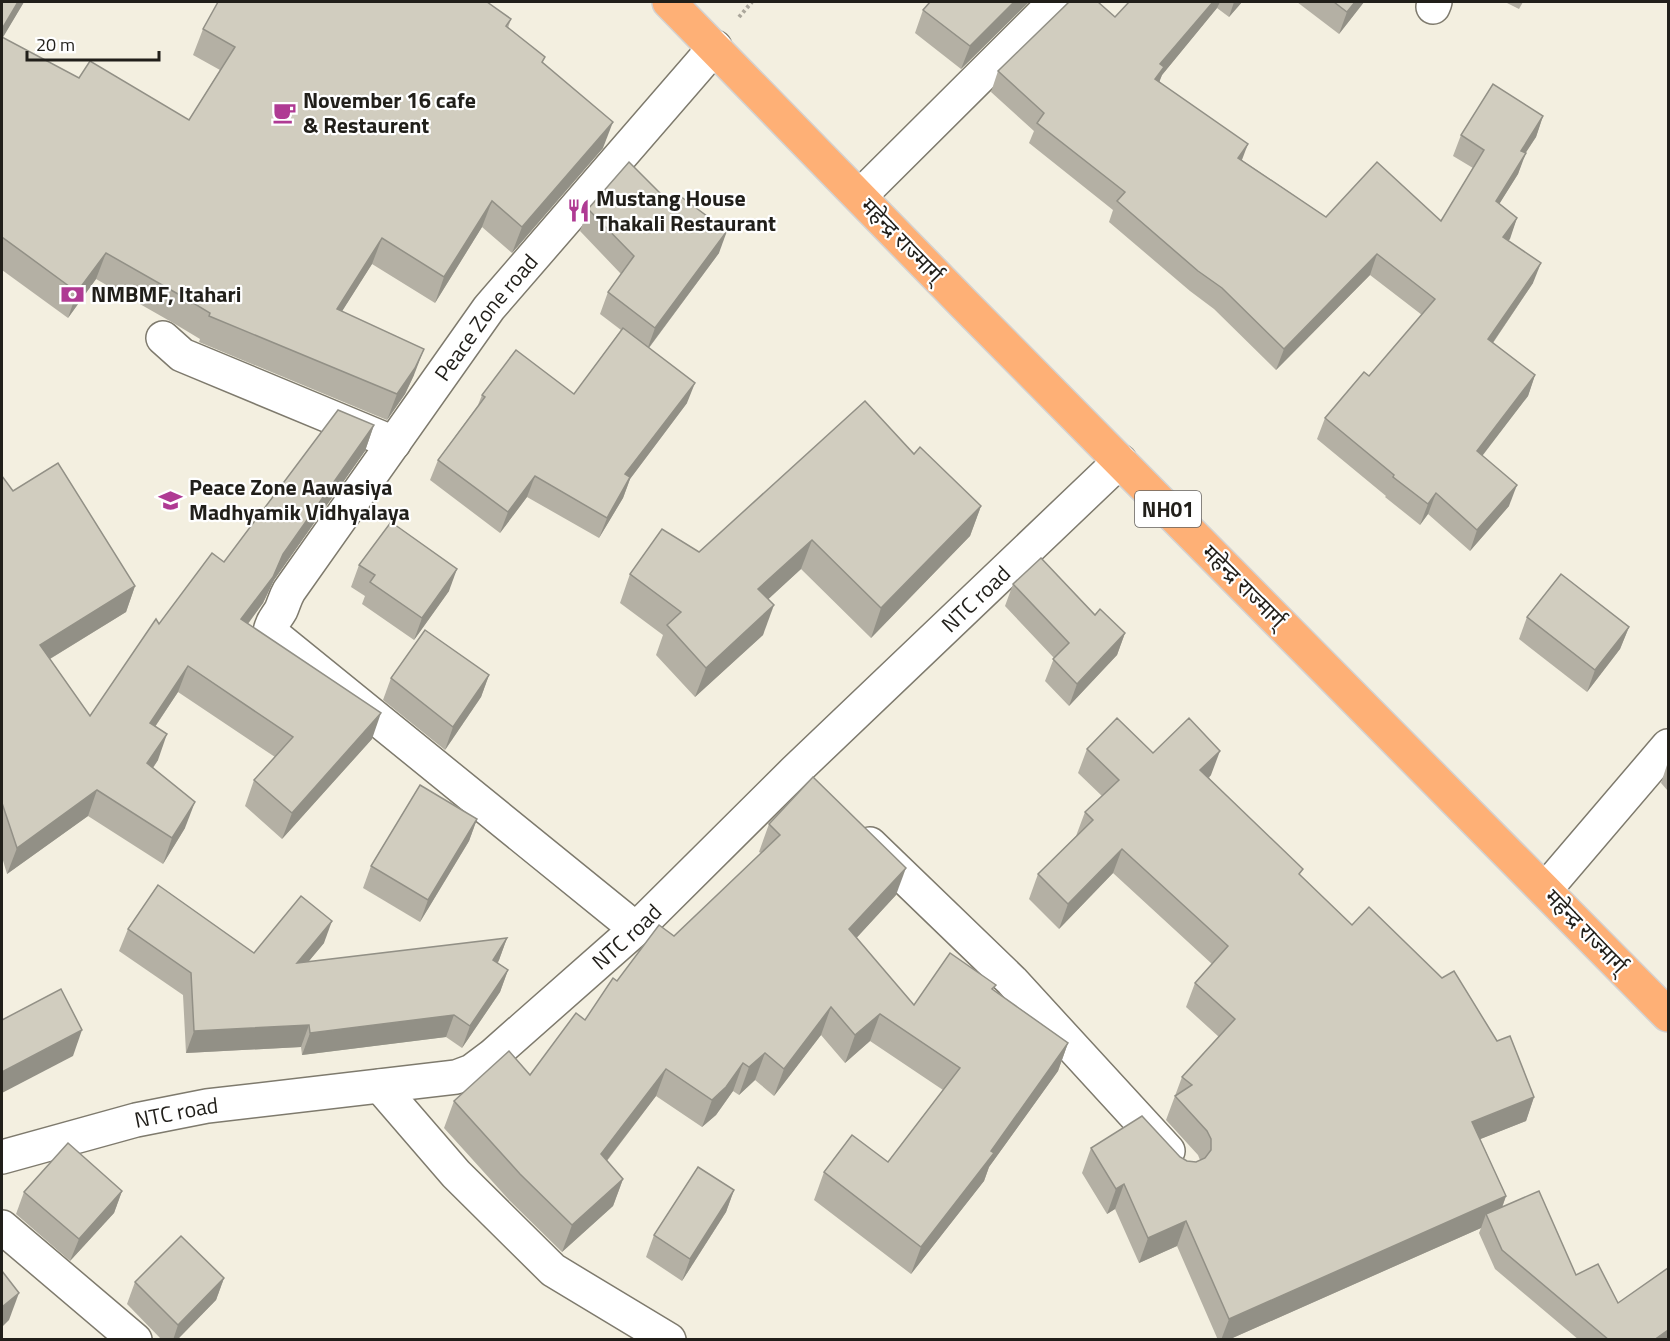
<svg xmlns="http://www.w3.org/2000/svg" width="1670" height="1341" font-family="'Titillium Web','Noto Sans Devanagari',sans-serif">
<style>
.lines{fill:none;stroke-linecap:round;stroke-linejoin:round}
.minor-casing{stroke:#7e7a6d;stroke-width:36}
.trunk-casing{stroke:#d3d2d1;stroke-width:36}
.path{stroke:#aaa69b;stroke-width:4;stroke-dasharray:3 3;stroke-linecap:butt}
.minor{stroke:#fff;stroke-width:33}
.trunk{stroke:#feb076;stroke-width:33}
.wall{fill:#b4b0a4}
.shaded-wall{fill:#929086}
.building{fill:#d1cdbf;stroke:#929086;stroke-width:1.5}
.labels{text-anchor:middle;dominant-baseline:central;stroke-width:4.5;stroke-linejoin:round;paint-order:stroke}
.shield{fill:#fff;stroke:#64625f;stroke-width:1.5}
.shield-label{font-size:21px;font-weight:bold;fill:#211f1a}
.poi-label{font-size:22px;font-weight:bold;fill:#211f1a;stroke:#fff;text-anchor:start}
.street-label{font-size:22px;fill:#211f1a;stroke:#fff}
</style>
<rect width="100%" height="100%" fill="#f3efe0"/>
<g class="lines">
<defs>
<g id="minor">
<path d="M 1433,7 L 1435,2"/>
<path d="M 860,196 L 1055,2"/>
<path d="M 163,338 L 182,355 L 394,443"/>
<path d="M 870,844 L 1012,981 L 1168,1151"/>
<path d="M 1545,890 L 1668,746"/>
<path id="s1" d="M 636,929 L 270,632 C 272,620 276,619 281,610 C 284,603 285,598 289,591 L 489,308 L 715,47"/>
<path d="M 380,1086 L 456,1174 L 553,1270 L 669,1340"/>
<path id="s2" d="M 2,1157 L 136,1120 L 207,1106 L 456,1077 L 472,1071 L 492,1056 L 636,929 L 795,771 L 1120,461"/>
<path d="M 2,1227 L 135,1340"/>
</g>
<path id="trunk" d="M 669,2 L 964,304 L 1668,1015"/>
</defs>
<!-- minor casing -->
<use href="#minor" class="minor-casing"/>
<!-- trunk casing -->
<use href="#trunk" class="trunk-casing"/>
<!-- path -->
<path class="path" d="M 739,17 L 752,2"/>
<!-- minor -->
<use href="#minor" class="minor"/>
<!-- trunk -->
<use href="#trunk" class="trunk"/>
</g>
<!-- wall -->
<g class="wall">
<path d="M 2,2 L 24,2 L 2,38 L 79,78 L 189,120 L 220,70 L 193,55 L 203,29 L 511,19 L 508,28 L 543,63 L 603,148 L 512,253 L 482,227 L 435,303 L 372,264 L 342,311 L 414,375 L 405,394 L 387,420 L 199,342 L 200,339 L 175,324 L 96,279 L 68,318 L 2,270 Z"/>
<path d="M 926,2 L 1029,2 L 961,69 L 915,33 L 923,10 L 929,3 Z"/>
<path d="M 1129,2 L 1242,2 L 1229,17 L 1217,8 L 1162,75 L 1159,81 L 1242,160 L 1326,217 L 1441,221 L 1473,168 L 1453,156 L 1461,135 L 1543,116 L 1536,137 L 1525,153 L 1518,174 L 1499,204 L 1517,218 L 1508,241 L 1533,283 L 1493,343 L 1535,375 L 1528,396 L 1482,455 L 1509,506 L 1470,551 L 1428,514 L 1420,525 L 1385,497 L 1386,496 L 1317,439 L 1325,418 L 1369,376 L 1422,315 L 1370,275 L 1276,370 L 1214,309 L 1190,291 L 1109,222 L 1113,210 L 1029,143 L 1034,131 L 991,92 L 998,71 L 1115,17 Z"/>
<path d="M 1297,2 L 1364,2 L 1339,34 Z"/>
<path d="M 1505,2 L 1523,2 L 1519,9 Z"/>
<path d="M 588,209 L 719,253 L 649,348 L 687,403 L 630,479 L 623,498 L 599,538 L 527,497 L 500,533 L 430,480 L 438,460 L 478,405 L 482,395 L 574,394 L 621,330 L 600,314 L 608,292 L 621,274 L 580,231 Z"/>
<path d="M 374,425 L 365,451 L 274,580 L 263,603 L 248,624 L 372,739 L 282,839 L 245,806 L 254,780 L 275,757 L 178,692 L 155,727 L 158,760 L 153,768 L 185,828 L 163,864 L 88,816 L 7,874 L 2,857 L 2,476 L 13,491 L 135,586 L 126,612 L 50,659 L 90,716 L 159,624 L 224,562 Z"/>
<path d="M 914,454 L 981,506 L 970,536 L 871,638 L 801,569 L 768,599 L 763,635 L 695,697 L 656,655 L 663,635 L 620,603 L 630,574 L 699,552 Z"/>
<path d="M 359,565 L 449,591 L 414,640 L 362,604 L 365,596 L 351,587 Z"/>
<path d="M 1013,584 L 1095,615 L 1125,633 L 1117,655 L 1069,706 L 1045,681 L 1054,658 L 1005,606 Z"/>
<path d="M 1527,617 L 1629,627 L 1620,649 L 1587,692 L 1519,639 Z"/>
<path d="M 489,675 L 481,697 L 445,750 L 383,700 L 391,678 Z"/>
<path d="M 1087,749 L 1153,753 L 1211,775 L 1209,778 L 1301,876 L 1352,925 L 1497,1041 L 1534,1097 L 1526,1121 L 1480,1139 L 1506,1196 L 1502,1208 L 1576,1275 L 1618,1303 L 1668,1340 L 1579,1340 L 1495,1269 L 1479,1233 L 1481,1228 L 1228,1340 L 1218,1340 L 1177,1246 L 1139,1263 L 1115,1209 L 1107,1214 L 1082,1173 L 1091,1148 L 1180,1157 L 1187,1161 L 1196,1162 L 1200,1160 L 1198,1155 L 1166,1120 L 1182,1077 L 1219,1037 L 1186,1007 L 1195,983 L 1212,964 L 1113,873 L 1059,929 L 1029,899 L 1038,874 L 1076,836 L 1085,812 L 1102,796 L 1078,773 Z"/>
<path d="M 1668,762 L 1668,791 L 1661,783 Z"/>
<path d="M 477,819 L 469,841 L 420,922 L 363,888 L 371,866 Z"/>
<path d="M 769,824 L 896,895 L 856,938 L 914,1005 L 994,990 L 1068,1043 L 1058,1071 L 989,1167 L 984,1181 L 911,1274 L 814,1200 L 824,1172 L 888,1162 L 943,1090 L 870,1041 L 845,1063 L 821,1035 L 774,1096 L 755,1080 L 739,1095 L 733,1091 L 716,1115 L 702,1127 L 656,1096 L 607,1161 L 623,1179 L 613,1206 L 562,1252 L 510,1201 L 444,1128 L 454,1101 L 530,1075 L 585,1020 L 617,981 L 674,936 L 761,853 L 759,852 Z"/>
<path d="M 128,929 L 254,953 L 324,943 L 308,962 L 507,938 L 499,960 L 498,963 L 508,970 L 500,992 L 462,1048 L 446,1037 L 302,1055 L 301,1047 L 186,1053 L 183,995 L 119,951 Z"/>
<path d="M 734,1190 L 726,1212 L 682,1281 L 646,1257 L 654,1235 Z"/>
<path d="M 122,1191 L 114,1213 L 70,1261 L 16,1214 L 24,1192 Z"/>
<path d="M 224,1278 L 216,1300 L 177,1340 L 162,1340 L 127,1304 L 135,1282 Z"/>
</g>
<!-- shaded-wall -->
<g class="shaded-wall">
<path d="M 18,2 L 24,2 L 2,39 L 2,29 Z"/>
<path d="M 1014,2 L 1029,2 L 961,69 L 970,46 Z"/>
<path d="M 1213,2 L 1220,2 L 1217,8 L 1162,75 L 1157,88 L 1148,99 L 1160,64 Z"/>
<path d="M 1234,2 L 1242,2 L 1229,17 Z"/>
<path d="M 1355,2 L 1364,2 L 1339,34 L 1347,12 Z"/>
<path d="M 1543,116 L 1536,137 L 1514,171 L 1521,151 Z"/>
<path d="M 613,122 L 603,148 L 512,253 L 522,227 Z"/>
<path d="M 1248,144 L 1240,165 L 1238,158 Z"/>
<path d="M 1526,153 L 1518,174 L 1488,222 L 1496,201 Z"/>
<path d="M 492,201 L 482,227 L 435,303 L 444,277 Z"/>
<path d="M 1517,218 L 1510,239 L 1495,258 L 1503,237 Z"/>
<path d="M 727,231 L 719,253 L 647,350 L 655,328 Z"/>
<path d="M 382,238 L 372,264 L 327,335 L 337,309 Z"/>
<path d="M 106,253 L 96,279 L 68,318 L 77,292 Z"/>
<path d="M 1377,254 L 1370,275 L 1276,370 L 1284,349 Z"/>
<path d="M 1541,263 L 1533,283 L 1481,360 L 1488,339 Z"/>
<path d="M 424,349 L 414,375 L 405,394 L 387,420 L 397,394 Z"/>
<path d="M 1535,375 L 1528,396 L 1470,472 L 1477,451 Z"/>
<path d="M 695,383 L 687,403 L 630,479 L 623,498 L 599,538 L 625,474 Z"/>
<path d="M 374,425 L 365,451 L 274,580 L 263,603 L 232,645 L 241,619 L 283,554 Z"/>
<path d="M 535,476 L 527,497 L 500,533 L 508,512 Z"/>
<path d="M 1517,485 L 1509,506 L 1470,551 L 1477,530 Z"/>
<path d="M 1436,493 L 1428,514 L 1420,525 L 1428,504 Z"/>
<path d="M 981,506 L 970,536 L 871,638 L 881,608 Z"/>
<path d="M 812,540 L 801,569 L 748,618 L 758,589 Z"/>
<path d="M 457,569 L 449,591 L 414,640 L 422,618 Z"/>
<path d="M 135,586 L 126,612 L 30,671 L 40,645 Z"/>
<path d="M 774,605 L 763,635 L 695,697 L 706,668 Z"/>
<path d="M 1629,627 L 1620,649 L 1587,692 L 1595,670 Z"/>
<path d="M 1125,633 L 1117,655 L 1069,706 L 1077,684 Z"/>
<path d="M 188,666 L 178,692 L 140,749 L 150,723 Z"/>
<path d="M 489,675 L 481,697 L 445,750 L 453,727 Z"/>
<path d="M 381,713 L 372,739 L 282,839 L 292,813 Z"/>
<path d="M 167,734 L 158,760 L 138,789 L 147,763 Z"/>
<path d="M 1220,751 L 1211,775 L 1191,794 L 1200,770 Z"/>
<path d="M 97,790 L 88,816 L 7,874 L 17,848 Z"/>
<path d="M 195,802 L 185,828 L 163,864 L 172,838 Z"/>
<path d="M 477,819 L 469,841 L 420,922 L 428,900 Z"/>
<path d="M 1122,849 L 1113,873 L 1059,929 L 1068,904 Z"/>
<path d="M 906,868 L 896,895 L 839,957 L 849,929 Z"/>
<path d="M 332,921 L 324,943 L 289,985 L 297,963 Z"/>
<path d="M 507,938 L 499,960 L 485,982 L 493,960 Z"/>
<path d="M 508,970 L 500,992 L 462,1048 L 470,1026 Z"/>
<path d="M 831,1007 L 821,1035 L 774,1096 L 784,1069 Z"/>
<path d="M 880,1014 L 870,1041 L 845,1063 L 855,1035 Z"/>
<path d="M 454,1015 L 446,1037 L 302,1055 L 310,1033 Z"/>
<path d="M 309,1025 L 301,1047 L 186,1053 L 194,1031 Z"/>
<path d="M 82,1030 L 73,1056 L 2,1093 L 2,1072 Z"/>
<path d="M 1068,1043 L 1058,1071 L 989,1167 L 984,1181 L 911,1274 L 921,1247 Z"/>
<path d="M 765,1053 L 755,1080 L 739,1095 L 749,1067 Z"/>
<path d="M 743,1063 L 733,1091 L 716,1115 L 702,1127 L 712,1100 Z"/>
<path d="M 666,1069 L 656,1096 L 591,1181 L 601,1154 Z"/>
<path d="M 1534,1097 L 1526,1121 L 1463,1146 L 1472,1122 Z"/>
<path d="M 623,1179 L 613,1206 L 562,1252 L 572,1225 Z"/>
<path d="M 1124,1184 L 1115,1209 L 1107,1214 L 1116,1189 Z"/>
<path d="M 734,1190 L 726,1212 L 682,1281 L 690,1259 Z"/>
<path d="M 122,1191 L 114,1213 L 70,1261 L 79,1239 Z"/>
<path d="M 1506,1196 L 1497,1221 L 1486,1214 L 1481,1228 L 1228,1340 L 1221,1340 L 1229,1319 Z"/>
<path d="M 1186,1221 L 1177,1246 L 1139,1263 L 1148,1238 Z"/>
<path d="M 224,1278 L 216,1300 L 177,1340 L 173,1340 L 178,1325 Z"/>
<path d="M 19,1293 L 9,1320 L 2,1327 L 2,1307 Z"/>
<path d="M 1668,1330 L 1668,1340 L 1654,1340 Z"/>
</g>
<!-- building -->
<g class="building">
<path d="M 2,2 L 18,2 L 2,29 Z"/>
<path d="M 218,2 L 487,2 L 511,19 L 506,26 L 545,57 L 542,62 L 613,122 L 522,227 L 492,201 L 444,277 L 382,238 L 337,309 L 424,349 L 415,368 L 397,394 L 209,316 L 210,313 L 185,298 L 106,253 L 77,292 L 2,237 L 2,37 L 79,78 L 90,61 L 189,120 L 235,47 L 203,29 Z"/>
<path d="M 930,2 L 1014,2 L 970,46 L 923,10 Z"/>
<path d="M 1069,2 L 1098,2 L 1115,17 L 1129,2 L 1213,2 L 1160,64 L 1164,67 L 1155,79 L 1248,144 L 1238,158 L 1326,217 L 1377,162 L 1441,221 L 1484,150 L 1461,135 L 1493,84 L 1543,116 L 1521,151 L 1526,153 L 1496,201 L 1517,218 L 1503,237 L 1541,263 L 1488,339 L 1535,375 L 1477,451 L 1517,485 L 1477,530 L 1436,493 L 1428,504 L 1393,477 L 1394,475 L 1325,418 L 1364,372 L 1369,376 L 1435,299 L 1377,254 L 1284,349 L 1222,288 L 1198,271 L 1117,201 L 1125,192 L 1037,123 L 1044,113 L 998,71 Z"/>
<path d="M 1334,2 L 1355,2 L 1347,12 Z"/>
<path d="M 629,162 L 673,206 L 680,196 L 727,231 L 655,328 L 608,292 L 634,256 L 588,209 Z"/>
<path d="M 623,328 L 695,383 L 625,474 L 630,477 L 607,518 L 535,476 L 508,512 L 438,460 L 485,397 L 482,395 L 516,350 L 574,394 Z"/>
<path d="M 865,401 L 914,454 L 920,447 L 981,506 L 881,608 L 812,540 L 758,589 L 774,605 L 706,668 L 667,625 L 681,612 L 630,574 L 662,529 L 699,552 Z"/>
<path d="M 338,410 L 374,425 L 283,554 L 273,577 L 241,619 L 381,713 L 292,813 L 254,780 L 293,737 L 188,666 L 150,723 L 167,734 L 147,763 L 195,802 L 172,838 L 97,790 L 17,848 L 2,803 L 2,476 L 13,491 L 58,463 L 135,586 L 40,645 L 90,716 L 156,619 L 159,624 L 212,553 L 224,562 Z"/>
<path d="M 391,522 L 457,569 L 422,618 L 370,582 L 375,575 L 359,565 Z"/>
<path d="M 1041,558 L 1095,615 L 1100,609 L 1125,633 L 1077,684 L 1053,659 L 1069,643 L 1013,584 Z"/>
<path d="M 1561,574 L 1629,627 L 1595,670 L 1527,617 Z"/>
<path d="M 425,630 L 489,675 L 453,727 L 391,678 Z"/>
<path d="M 1117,718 L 1153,753 L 1189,718 L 1220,751 L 1200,770 L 1303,869 L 1299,874 L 1352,925 L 1369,907 L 1442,978 L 1454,971 L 1497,1041 L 1510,1036 L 1534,1097 L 1472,1122 L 1506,1196 L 1229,1319 L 1186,1221 L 1148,1238 L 1124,1184 L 1116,1189 L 1091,1148 L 1142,1116 L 1180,1157 L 1187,1161 L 1196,1162 L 1205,1158 L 1211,1150 L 1211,1139 L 1207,1131 L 1175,1096 L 1192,1085 L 1182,1077 L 1235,1019 L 1195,983 L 1228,946 L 1122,849 L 1068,904 L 1038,874 L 1093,820 L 1085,812 L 1119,780 L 1087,749 Z"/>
<path d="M 813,777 L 906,868 L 849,929 L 914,1005 L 950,953 L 996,985 L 992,989 L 1068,1043 L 991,1151 L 994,1153 L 921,1247 L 824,1172 L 852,1135 L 888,1162 L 960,1068 L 880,1014 L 855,1035 L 831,1007 L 784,1069 L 765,1053 L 749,1067 L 743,1063 L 726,1087 L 712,1100 L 666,1069 L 601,1154 L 623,1179 L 572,1225 L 520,1174 L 454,1101 L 509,1051 L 530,1075 L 576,1013 L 585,1020 L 613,978 L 617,981 L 659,925 L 674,936 L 780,835 L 769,824 Z"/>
<path d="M 420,785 L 477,819 L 428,900 L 371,866 Z"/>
<path d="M 158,885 L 254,953 L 301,896 L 332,921 L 297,963 L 507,938 L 493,960 L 508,970 L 470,1026 L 454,1015 L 310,1033 L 309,1025 L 194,1031 L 191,973 L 128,929 Z"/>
<path d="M 61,989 L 82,1030 L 2,1072 L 2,1020 Z"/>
<path d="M 68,1143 L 122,1191 L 79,1239 L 24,1192 Z"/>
<path d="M 698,1167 L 734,1190 L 690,1259 L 654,1235 Z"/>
<path d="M 1539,1191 L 1576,1275 L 1598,1264 L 1618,1303 L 1668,1268 L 1668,1330 L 1654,1340 L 1609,1340 L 1502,1250 L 1486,1214 Z"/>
<path d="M 181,1236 L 224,1278 L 178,1325 L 135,1282 Z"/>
<path d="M 2,1271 L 19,1293 L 2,1307 Z"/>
</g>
<!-- icons -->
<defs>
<symbol id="cafe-bare" viewBox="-9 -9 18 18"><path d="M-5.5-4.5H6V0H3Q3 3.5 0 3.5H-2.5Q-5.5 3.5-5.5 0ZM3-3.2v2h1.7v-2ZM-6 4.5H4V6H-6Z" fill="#af3a93" stroke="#fff" stroke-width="2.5" paint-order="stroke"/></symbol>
<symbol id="restaurant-bare" viewBox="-9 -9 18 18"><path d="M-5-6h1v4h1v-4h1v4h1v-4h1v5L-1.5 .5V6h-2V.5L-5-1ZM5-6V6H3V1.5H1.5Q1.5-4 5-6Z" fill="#af3a93" stroke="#fff" stroke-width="2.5" paint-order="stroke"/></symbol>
<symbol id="bank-bare" viewBox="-9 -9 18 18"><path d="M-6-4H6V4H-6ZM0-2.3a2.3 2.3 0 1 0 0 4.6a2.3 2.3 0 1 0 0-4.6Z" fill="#af3a93" stroke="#fff" stroke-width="2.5" paint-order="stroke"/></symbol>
<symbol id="school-bare" viewBox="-9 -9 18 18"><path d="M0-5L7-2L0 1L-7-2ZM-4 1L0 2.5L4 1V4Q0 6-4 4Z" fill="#af3a93" stroke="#fff" stroke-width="2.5" paint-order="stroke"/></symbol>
</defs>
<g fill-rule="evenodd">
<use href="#cafe-bare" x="268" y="96" width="33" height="33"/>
<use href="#restaurant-bare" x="562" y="194" width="33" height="33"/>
<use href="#bank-bare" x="56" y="278" width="33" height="33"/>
<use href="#school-bare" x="154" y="484" width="33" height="33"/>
</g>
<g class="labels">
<!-- shield labels -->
<rect class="shield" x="1135" y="491" width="66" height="36" rx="4.5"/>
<g class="shield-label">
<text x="1168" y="509">NH01</text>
</g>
<!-- poi labels -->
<g class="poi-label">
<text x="303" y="100">November 16 cafe<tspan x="303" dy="25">&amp; Restaurent</tspan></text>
<text x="596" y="198">Mustang House<tspan x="596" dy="25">Thakali Restaurant</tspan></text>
<text x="91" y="294">NMBMF, Itahari</text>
<text x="189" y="487">Peace Zone Aawasiya<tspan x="189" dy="25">Madhyamik Vidhyalaya</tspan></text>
</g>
<!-- street labels -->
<g class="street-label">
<text transform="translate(902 240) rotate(46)">महेन्द्र राज्मार्ग्</text>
<text stroke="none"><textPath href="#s1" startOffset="854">Peace Zone road</textPath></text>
<text transform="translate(1244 586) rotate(45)">महेन्द्र राज्मार्ग्</text>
<text stroke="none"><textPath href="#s2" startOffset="1170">NTC road</textPath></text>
<text transform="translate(1586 931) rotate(46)">महेन्द्र राज्मार्ग्</text>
<text stroke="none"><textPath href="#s2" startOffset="684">NTC road</textPath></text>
<text stroke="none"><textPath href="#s2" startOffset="180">NTC road</textPath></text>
</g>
</g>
<!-- border -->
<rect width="1670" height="1341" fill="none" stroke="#211f1a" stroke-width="6"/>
<!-- scale -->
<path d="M27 51v9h132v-9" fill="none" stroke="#211f1a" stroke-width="3"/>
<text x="36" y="51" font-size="18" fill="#211f1a" stroke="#ffffff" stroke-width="4.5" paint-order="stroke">20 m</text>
</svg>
